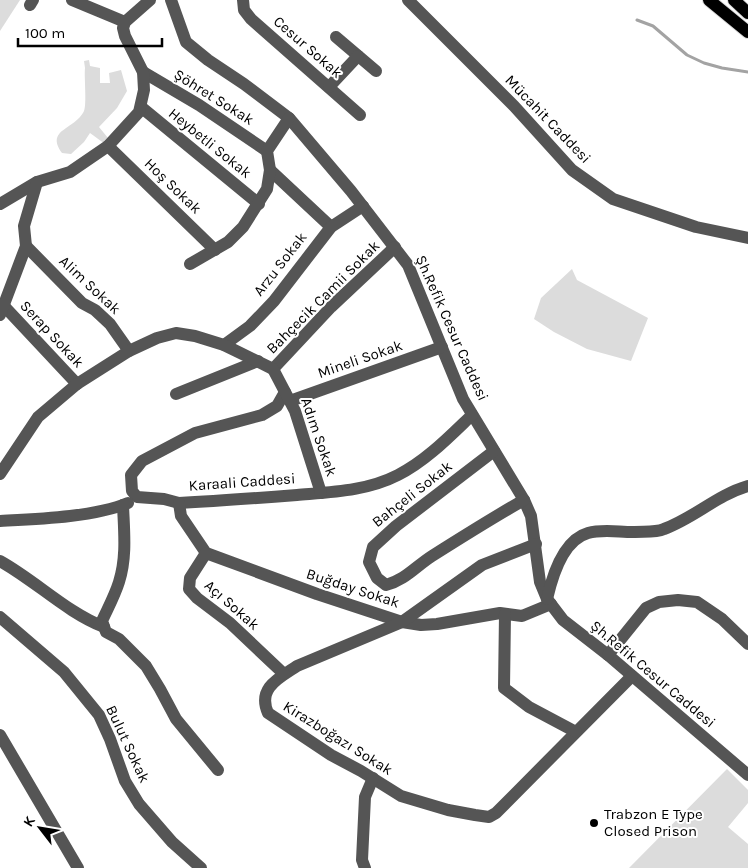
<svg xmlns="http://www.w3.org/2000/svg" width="748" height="868" font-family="Karla,sans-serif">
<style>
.green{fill:#dcdcdc}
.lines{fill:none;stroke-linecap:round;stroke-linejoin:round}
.stream{stroke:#a3a3a3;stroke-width:3}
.major-casing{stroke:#dbdbdb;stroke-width:14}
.minor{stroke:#555;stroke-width:12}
.major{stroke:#000;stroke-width:12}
.poi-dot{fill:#000;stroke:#fff;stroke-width:2}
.labels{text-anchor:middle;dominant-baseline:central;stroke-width:4;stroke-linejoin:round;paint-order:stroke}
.street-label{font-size:15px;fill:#000;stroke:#fff}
.poi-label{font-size:15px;fill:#000;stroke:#fff;text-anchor:start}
</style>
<rect width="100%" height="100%" fill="#fff"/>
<!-- green -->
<g class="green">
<path d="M 0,0 L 20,0 L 0,31 Z"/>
<path d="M 89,60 L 90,66 L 100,68 L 100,83 L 110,83 L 109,73 L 121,70 L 127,91 L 117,108 L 99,127 L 108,138 L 105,144 L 90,133 L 84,142 L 71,154 L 62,153 C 45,129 75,130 84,111 C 87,104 84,77 85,68 L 84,61 Z"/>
<path d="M 572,269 L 577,280 L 648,318 L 631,361 L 587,349 L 554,332 L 534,319 L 541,298 Z"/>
<path d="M 727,769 L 748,790 L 748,803 L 728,827 L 748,844 L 748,868 L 629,868 Z"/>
</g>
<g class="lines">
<!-- stream -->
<path class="stream" d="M 637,20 L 653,26 L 687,55 L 704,63 L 722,68 L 748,72"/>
<defs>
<g id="major">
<path d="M 709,0 L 748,32"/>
<path d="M 734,0 L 748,13"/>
</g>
</defs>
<!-- major casing -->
<use href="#major" class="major-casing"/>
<!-- minor -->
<g class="minor">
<path d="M 72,0 L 125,22"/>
<path d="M 171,0 L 186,42 L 208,60 L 244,84 L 289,118 L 351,191 L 408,265 L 463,399 L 524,500 L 531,516 L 540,582 L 547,599 L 563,620 L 608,655 L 748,775"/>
<path d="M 243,0 L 244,10 L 251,19 L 360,115"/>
<path d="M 408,0 L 514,106 L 572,170 L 613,199 L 696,227 L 748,238"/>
<path d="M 30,5 L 33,0"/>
<path d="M 336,37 L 376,71"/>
<path d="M 143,72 L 199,105 L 267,151"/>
<path d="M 329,87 L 358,56"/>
<path d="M 141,107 L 259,204"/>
<path d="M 108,146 L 215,250"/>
<path d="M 270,170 L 331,227"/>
<path d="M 0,204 L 37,182 L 70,172 L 108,146 L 139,112 L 144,90 L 143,72 L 125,36 L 123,28 L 125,22 L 150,0"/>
<path d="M 26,246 L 82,303 L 95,310 L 110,324 L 129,351"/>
<path d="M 190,264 L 228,242 L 243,227 L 267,189 L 270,170 L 267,151 L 289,118"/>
<path d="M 4,306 L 77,384"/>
<path d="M 0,315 L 26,246 L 24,226 L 37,182"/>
<path d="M 224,345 L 250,326 L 274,301 L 331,227 L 363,206"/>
<path d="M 273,369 L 331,307 L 395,247"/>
<path d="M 285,392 L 277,406 L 262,415 L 195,433 L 142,461 L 131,475 L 132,491 L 137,497 L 164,499 L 179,503 C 218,501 258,498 297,495 C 332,492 367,491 398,475 C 426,461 450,436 472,415"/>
<path d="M 176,394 L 258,361"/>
<path d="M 290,401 L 442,347"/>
<path d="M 494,451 L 396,526 L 373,547 L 369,562 L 377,578 L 386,585 C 405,580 415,567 432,556 C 462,537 492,518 524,500"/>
<path d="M 0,474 L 38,417 L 77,384 L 129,351 L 157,338 L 176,333 L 195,336 L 224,345 L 273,369 L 295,411 L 321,493"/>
<path d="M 179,503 L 181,516 L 206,553 L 317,594 L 402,622 L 421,625 L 437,624 L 500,613 L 522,616 L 551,604"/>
<path d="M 123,505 C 124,531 127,557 119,582 C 115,595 108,608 102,621 L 106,632 L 119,639 L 146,666 L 160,689 L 176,719 L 218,770"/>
<path d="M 0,521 C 38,519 94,517 128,503"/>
<path d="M 536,544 L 482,565 L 402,622 L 297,666 C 279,678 257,688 268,713 L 331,755 L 361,771 L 401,796 L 448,810 L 475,815 L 489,817 L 496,813 L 632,676"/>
<path d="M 206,553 L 190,578 L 189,589 L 197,598 L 230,623 L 284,674"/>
<path d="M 0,561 C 36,581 66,612 104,627"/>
<path d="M 547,599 C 552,577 563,540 588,533 C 602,529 618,532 633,532 C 643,531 655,533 664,529 C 694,518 717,495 748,486"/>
<path d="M 505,614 L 504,688 L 529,707 L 576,732"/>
<path d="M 0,617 L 64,672 L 99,715 L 110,739 L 125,781 L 139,804 L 172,842 L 201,868"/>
<path d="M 608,655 L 646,608 L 659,602 L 678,600 L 697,602 L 722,619 L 748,644"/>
<path d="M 0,735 L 78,868"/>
<path d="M 365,868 L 362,860 L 365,797 L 373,778"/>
</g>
<!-- major -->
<use href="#major" class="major"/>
</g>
<!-- markers -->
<circle class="poi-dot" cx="594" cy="823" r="5"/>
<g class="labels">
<!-- street labels -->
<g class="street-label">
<text transform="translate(308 47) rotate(41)">Cesur Sokak</text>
<text transform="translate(214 97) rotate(32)">Şöhret Sokak</text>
<text transform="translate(548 119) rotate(46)">Mücahit Caddesi</text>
<text transform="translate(210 143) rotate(39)">Heybetli Sokak</text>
<text transform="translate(173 186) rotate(44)">Hoş Sokak</text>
<text transform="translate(280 264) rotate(-52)">Arzu Sokak</text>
<text transform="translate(90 285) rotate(43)">Alim Sokak</text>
<text transform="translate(323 297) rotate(-45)">Bahçecik Camii Sokak</text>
<text transform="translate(452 328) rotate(66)">Şh.Refik Cesur Caddesi</text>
<text transform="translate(52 334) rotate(47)">Serap Sokak</text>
<text transform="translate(360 359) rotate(-19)">Mineli Sokak</text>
<text transform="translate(319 437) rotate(71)">Adım Sokak</text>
<text transform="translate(242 482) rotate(-4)">Karaali Caddesi</text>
<text transform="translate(412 494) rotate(-38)">Bahçeli Sokak</text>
<text transform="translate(353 588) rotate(18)">Buğday Sokak</text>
<text transform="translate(232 605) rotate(41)">Açı Sokak</text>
<text transform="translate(653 674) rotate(40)">Şh.Refik Cesur Caddesi</text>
<text transform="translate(338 738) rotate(32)">Kirazboğazı Sokak</text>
<text transform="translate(128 744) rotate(65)">Bulut Sokak</text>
</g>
<!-- poi labels -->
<g class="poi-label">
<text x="604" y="814">Trabzon E Type<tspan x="604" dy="17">Closed Prison</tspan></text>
</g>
</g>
<!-- north arrow -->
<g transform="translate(40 828) rotate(301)" stroke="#ffffff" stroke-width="4" paint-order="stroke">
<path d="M0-4L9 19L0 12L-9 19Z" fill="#000000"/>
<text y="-8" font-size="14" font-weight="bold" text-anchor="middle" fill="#000000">K</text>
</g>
<!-- scale -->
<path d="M18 38v8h144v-8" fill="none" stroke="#000000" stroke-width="2.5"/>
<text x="25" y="38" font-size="15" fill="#000000" stroke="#ffffff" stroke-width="4" paint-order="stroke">100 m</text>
</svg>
